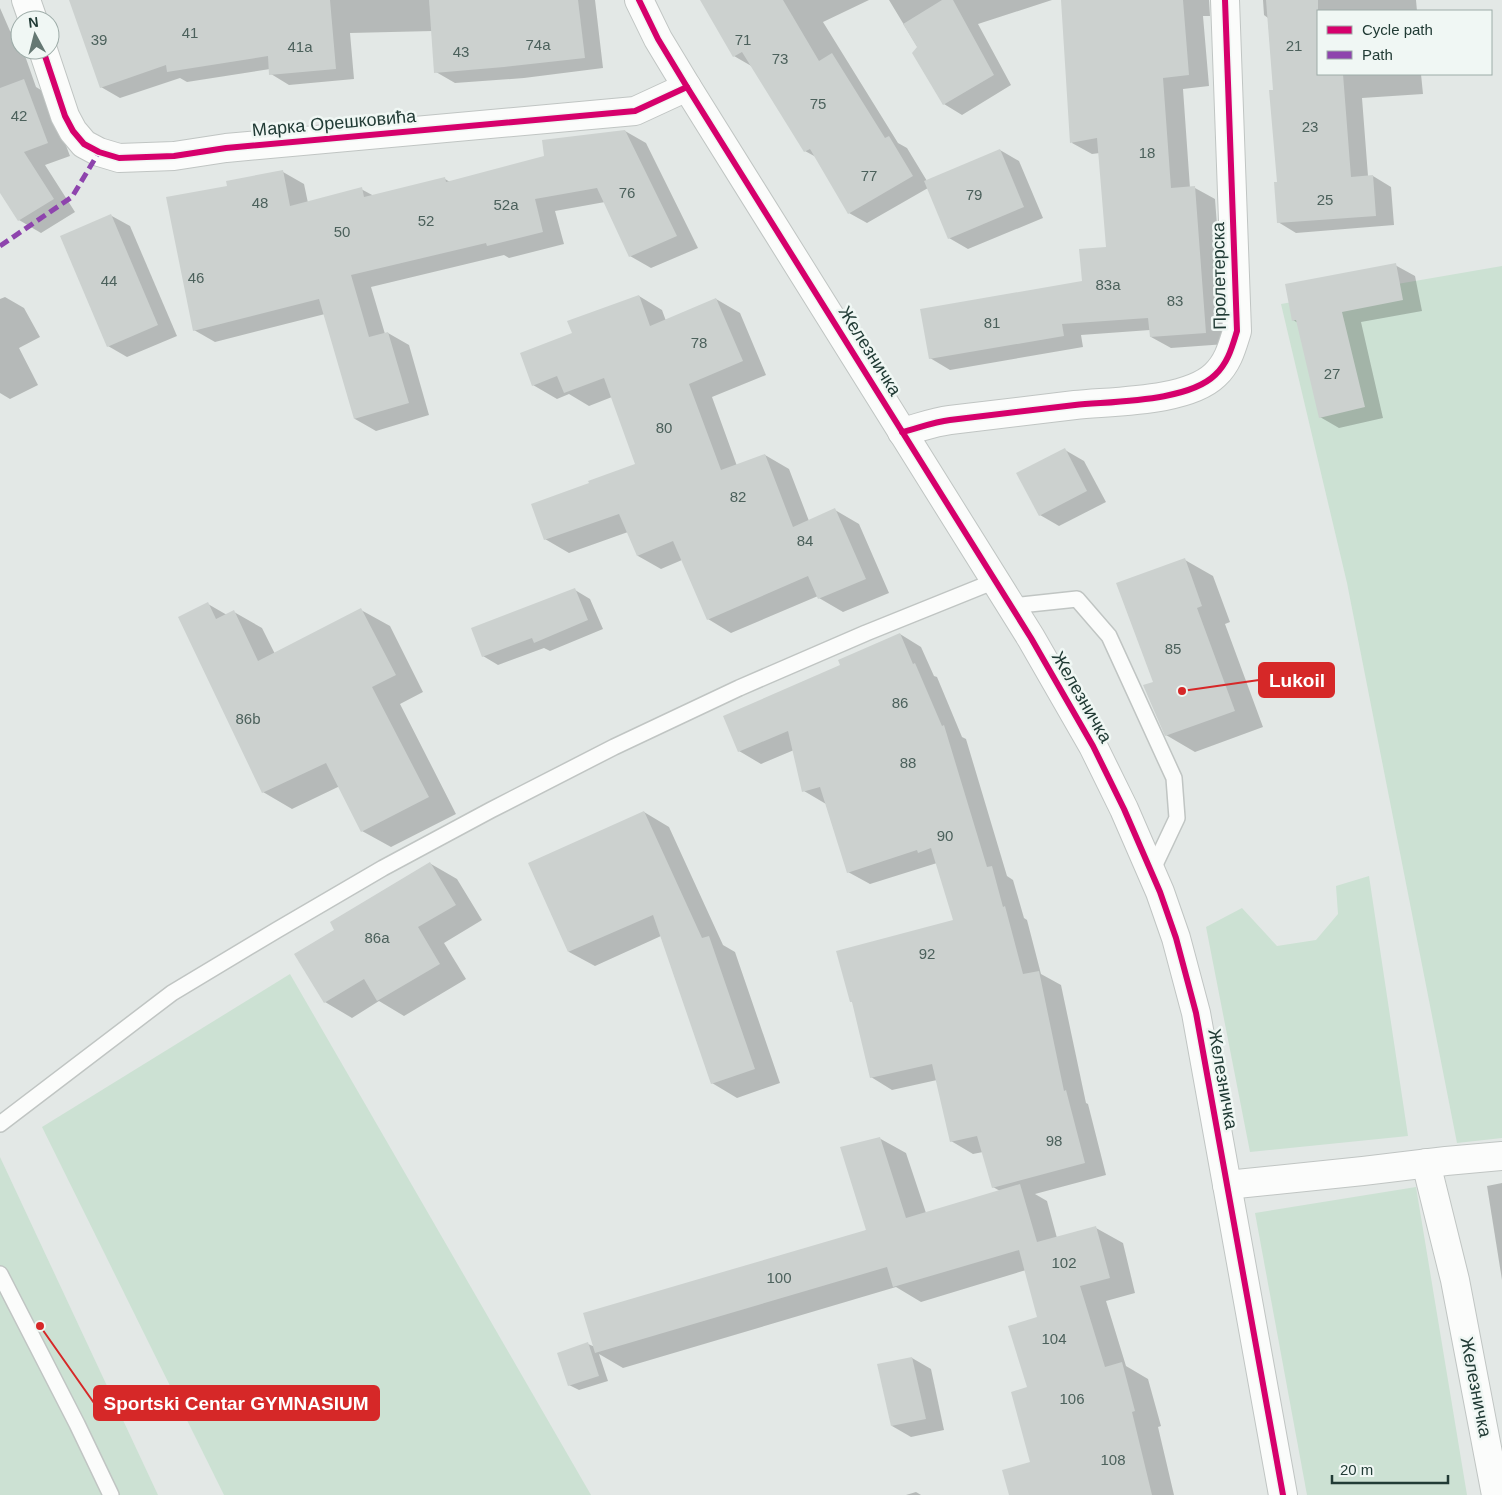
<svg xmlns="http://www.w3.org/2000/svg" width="1502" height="1495" font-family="Helvetica,sans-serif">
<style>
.green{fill:#cce1d3}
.shadow{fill:#0003}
.building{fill:#ccd1cf}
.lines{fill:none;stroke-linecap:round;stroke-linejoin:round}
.lane-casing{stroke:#c0c5c3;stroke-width:18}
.street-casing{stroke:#c0c5c3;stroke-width:30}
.lane{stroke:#fbfcfb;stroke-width:15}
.street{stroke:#fbfcfb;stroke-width:28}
.quiet{stroke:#8e44ad;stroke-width:5;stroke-dasharray:10 5;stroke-linecap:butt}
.cycleway-casing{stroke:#f0f7f4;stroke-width:9}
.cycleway{stroke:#d6006c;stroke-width:6}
.labels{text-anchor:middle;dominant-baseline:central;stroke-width:5;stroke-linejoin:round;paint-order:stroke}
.number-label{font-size:15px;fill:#4c615c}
.street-label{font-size:18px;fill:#213b35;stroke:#f0f7f4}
.leader{fill:none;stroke:#d62828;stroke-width:2}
.callout-dot{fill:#d62828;stroke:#f0f7f4;stroke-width:2}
.callout{fill:#d62828;stroke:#d62828;stroke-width:2}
.callout-label{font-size:19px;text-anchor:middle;font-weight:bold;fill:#fff}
</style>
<rect width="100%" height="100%" fill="#e3e8e6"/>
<!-- green -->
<g class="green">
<path d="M 1502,266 L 1502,1138 L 1457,1143 L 1347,583 L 1281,304 Z"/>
<path d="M 1369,876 L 1408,1136 L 1250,1152 L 1206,927 L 1242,908 L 1277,946 L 1316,940 L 1338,914 L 1336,886 Z"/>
<path d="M 290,974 L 591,1495 L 224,1495 L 42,1127 Z"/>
<path d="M 0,1157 L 158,1495 L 0,1495 Z"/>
<path d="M 1416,1187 L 1467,1495 L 1307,1495 L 1255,1213 Z"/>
</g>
<!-- shadow -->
<g class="shadow">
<path d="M 70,0 L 595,0 L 603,68 L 524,78 L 455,83 L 436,72 L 433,31 L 350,33 L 354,79 L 289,85 L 271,74 L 270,69 L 187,82 L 180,78 L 120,98 L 101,87 Z"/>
<path d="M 702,0 L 869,0 L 823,22 L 898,143 L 907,148 L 927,181 L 1000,150 L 1019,161 L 1043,218 L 968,249 L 949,238 L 928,188 L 867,223 L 849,213 L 816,157 L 805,151 L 753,67 L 734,56 Z"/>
<path d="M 889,0 L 1052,0 L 978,24 L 1011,85 L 962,115 L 944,104 L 918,48 Z"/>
<path d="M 1113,0 L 1209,0 L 1210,16 L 1203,16 L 1209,86 L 1183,89 L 1190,188 L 1195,188 L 1215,199 L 1226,344 L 1171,348 L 1151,337 L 1150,330 L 1081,335 L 1083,347 L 950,370 L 930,358 L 1083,282 L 1107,249 L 1100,153 L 1092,154 L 1072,143 Z"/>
<path d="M 1263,0 L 1416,0 L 1417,11 L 1318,11 L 1318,74 L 1421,74 L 1423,94 L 1362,98 L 1368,176 L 1373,176 L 1391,187 L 1394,225 L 1296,233 L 1278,222 L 1278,183 L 1274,91 L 1268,18 L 1264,15 Z"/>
<path d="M 0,8 L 10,31 L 17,36 L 20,43 L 20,50 L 23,50 L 36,87 L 46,93 L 70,156 L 45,165 L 75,212 L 41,233 L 19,220 L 0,190 Z"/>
<path d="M 625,131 L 646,143 L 698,248 L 651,268 L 630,256 L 605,202 L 555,211 L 564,244 L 509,258 L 504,255 L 371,287 L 385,334 L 388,333 L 409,345 L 429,415 L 376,431 L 355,419 L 325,314 L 215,342 L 194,330 L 229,187 L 283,172 L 304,184 L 308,203 L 361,189 L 374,196 L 445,179 L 450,182 L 546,157 Z"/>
<path d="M 110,215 L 130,226 L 177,336 L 127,357 L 108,346 Z"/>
<path d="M 1395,265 L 1415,276 L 1422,311 L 1361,322 L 1383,418 L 1339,428 L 1320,417 L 1298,323 L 1293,320 Z"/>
<path d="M 639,296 L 662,310 L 666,321 L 716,299 L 740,313 L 766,375 L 712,397 L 737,466 L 765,455 L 789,469 L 809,521 L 835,510 L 859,524 L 889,593 L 843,612 L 819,598 L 818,596 L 731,633 L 708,619 L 682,560 L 661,569 L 638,556 L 628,532 L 569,553 L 545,539 L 637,465 L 612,397 L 589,406 L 569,394 L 557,399 L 533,385 L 573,334 Z"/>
<path d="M 5,297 L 24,308 L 40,337 L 19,348 L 38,385 L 10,399 L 0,393 L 0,299 Z"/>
<path d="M 1065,450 L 1084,461 L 1106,502 L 1059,526 L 1040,515 Z"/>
<path d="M 1185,560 L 1213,576 L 1230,622 L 1225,624 L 1263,727 L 1195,752 L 1166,735 L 1154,683 Z"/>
<path d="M 575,590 L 590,599 L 603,629 L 550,651 L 544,648 L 498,665 L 483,656 Z"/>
<path d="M 208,604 L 227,615 L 234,612 L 262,628 L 275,654 L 361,610 L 390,626 L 423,692 L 400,704 L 456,814 L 391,847 L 362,831 L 340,786 L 292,809 L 263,792 Z"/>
<path d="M 900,634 L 921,647 L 934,676 L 937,677 L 962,737 L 966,739 L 1007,876 L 1013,880 L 1024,918 L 1027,920 L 1041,974 L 1061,985 L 1086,1103 L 1088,1104 L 1106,1175 L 1035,1194 L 1047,1201 L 1057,1238 L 1096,1228 L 1123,1243 L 1135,1293 L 1106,1301 L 1126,1366 L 1148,1379 L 1161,1426 L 1158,1427 L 1174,1495 L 1055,1495 L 1029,1388 L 1038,1318 L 1026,1270 L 921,1302 L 896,1287 L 623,1368 L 599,1354 L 608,1381 L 579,1390 L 569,1385 L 588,1344 L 595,1347 L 867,1230 L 879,1138 L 906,1153 L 926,1213 L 1000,1191 L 993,1187 L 983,1152 L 973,1154 L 951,1141 L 937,1080 L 892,1090 L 871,1077 L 853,1003 L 851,1001 L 955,921 L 937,863 L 870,884 L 848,872 L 826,804 L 804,791 L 794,750 L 761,764 L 739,751 L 842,666 Z"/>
<path d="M 644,812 L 669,827 L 723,945 L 735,952 L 780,1083 L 737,1098 L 712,1083 L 661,936 L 595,966 L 569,952 L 530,863 Z"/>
<path d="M 431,864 L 457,879 L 482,920 L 444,943 L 466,979 L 404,1016 L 379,1001 L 352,1018 L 325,1002 L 296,955 L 336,930 Z"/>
<path d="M 1502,1183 L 1502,1280 L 1487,1186 Z"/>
<path d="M 912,1358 L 931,1369 L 944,1430 L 911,1437 L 892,1426 Z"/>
<path d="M 916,1492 L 921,1495 L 906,1495 Z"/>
</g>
<!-- building -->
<g class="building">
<path d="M 69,0 L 330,0 L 336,69 L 269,75 L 268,56 L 167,72 L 166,65 L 100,88 Z"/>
<path d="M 429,0 L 578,0 L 585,58 L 504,67 L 434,73 Z"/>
<path d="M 700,0 L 783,0 L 819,61 L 832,53 L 885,138 L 889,136 L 913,176 L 848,214 L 810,149 L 804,152 L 742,52 L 733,57 Z"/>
<path d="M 942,0 L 953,0 L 994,75 L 943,105 L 912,53 L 917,47 L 903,24 Z"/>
<path d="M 1061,0 L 1183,0 L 1189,75 L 1163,78 L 1171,188 L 1195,186 L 1206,333 L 1150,337 L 1148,318 L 1062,324 L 1064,336 L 929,359 L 920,309 L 1082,281 L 1079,249 L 1106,247 L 1097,138 L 1070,143 Z"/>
<path d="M 1266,0 L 1318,0 L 1318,74 L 1343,74 L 1351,177 L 1373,175 L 1376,216 L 1277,223 L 1274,182 L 1277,182 L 1269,90 L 1273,90 Z"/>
<path d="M 24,79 L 48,143 L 24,152 L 54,199 L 18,221 L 0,193 L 0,88 Z"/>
<path d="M 625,130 L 677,236 L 629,257 L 597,188 L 535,199 L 543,232 L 487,246 L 486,243 L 351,275 L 369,337 L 388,332 L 409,403 L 354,419 L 319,299 L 193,331 L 166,197 L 227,186 L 226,181 L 283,170 L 290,206 L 362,187 L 364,197 L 445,177 L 446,182 L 544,156 L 542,140 Z"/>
<path d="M 1000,149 L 1024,207 L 948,239 L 924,181 Z"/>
<path d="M 111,214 L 158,325 L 107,347 L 60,236 Z"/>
<path d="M 1396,263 L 1403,300 L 1342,312 L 1365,407 L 1319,418 L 1296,320 L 1292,321 L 1285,284 Z"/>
<path d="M 639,295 L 650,326 L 716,298 L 743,361 L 689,384 L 721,470 L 765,454 L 793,527 L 835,508 L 866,579 L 818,599 L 808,576 L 707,620 L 673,541 L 637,556 L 619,514 L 544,540 L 531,504 L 589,483 L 588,481 L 635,464 L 604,378 L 564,393 L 557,376 L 532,386 L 520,353 L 572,333 L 567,321 Z"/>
<path d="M 1065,448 L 1087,491 L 1039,516 L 1016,473 Z"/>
<path d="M 1185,558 L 1202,606 L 1197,608 L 1235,711 L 1165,736 L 1143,685 L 1153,682 L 1116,583 Z"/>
<path d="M 575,588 L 588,620 L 534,643 L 532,638 L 482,657 L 471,628 Z"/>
<path d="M 208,602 L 216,619 L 234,610 L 258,661 L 361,608 L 396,675 L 372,687 L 429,797 L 361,832 L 326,763 L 262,793 L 178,617 Z"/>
<path d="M 900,633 L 913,664 L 915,663 L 942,726 L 944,725 L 987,867 L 992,866 L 1003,907 L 1005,906 L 1023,974 L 1039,971 L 1064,1091 L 1066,1090 L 1085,1163 L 992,1188 L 977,1136 L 950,1142 L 932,1064 L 870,1078 L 852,1002 L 850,1002 L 836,951 L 953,920 L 931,848 L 918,853 L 917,850 L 847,873 L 820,787 L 802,792 L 788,731 L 738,752 L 723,716 L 840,665 L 838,660 Z"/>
<path d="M 644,811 L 702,938 L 709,936 L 755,1069 L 711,1084 L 653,915 L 568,952 L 528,863 Z"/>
<path d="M 430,862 L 456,905 L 418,927 L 440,964 L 377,1001 L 364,979 L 324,1003 L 294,954 L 334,930 L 330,922 Z"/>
<path d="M 880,1137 L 906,1218 L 1020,1184 L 1037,1242 L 1096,1226 L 1110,1278 L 1080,1286 L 1105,1367 L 1122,1362 L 1135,1411 L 1132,1412 L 1152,1495 L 1009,1495 L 1002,1470 L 1030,1462 L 1011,1392 L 1027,1387 L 1008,1326 L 1037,1317 L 1019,1250 L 893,1287 L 887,1267 L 595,1353 L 583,1313 L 866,1230 L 840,1147 Z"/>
<path d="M 588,1342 L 599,1376 L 568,1386 L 557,1353 Z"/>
<path d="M 912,1357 L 926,1419 L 891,1426 L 877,1364 Z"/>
</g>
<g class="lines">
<defs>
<g id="lane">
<path d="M 1011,606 L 1077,599 L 1109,636 L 1174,778 L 1177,818 L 1151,873"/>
<path d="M 0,1124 L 172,993 L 277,930 L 383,868 L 491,810 L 614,747 L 739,688 L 866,633 L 995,581"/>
<path d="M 0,1274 L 77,1424 L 111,1495"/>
</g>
<g id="street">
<path d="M 26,0 L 33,20"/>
<path d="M 639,0 L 658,39 L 687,87 L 1031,638 L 1093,746 L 1124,809 L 1160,892 L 1176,938 L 1196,1013 L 1283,1495"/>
<path d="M 43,50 L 65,116 L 73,131 L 84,144 L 99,152 L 119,158 L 174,156 L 226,148 L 635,111 L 687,87"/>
<path d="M 902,432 C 918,428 934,422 950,420 C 992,415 1034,410 1075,405 C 1113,401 1187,402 1215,375 C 1228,363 1232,347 1237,331 L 1225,0"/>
<path d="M 1426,1163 L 1455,1280 L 1496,1495"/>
<path d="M 1227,1185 L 1363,1171 L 1446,1161 L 1502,1156"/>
</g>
</defs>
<!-- lane casing -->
<use href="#lane" class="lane-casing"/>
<!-- street casing -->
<use href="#street" class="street-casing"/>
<!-- lane -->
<use href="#lane" class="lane"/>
<!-- street -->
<use href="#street" class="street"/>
<!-- quiet -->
<path class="quiet" d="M 0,246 L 72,197 L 99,152"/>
<defs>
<g id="cycleway">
<path d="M 639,0 L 658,39 L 687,87 L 1031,638 L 1093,746 L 1124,809 L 1160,892 L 1176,938 L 1196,1013 L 1283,1495"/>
<path d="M 43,50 L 65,116 L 73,131 L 84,144 L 99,152 L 119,158 L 174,156 L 226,148 L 635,111 L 687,87"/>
<path d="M 902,432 C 918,428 934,422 950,420 C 992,415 1034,410 1075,405 C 1113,401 1187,402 1215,375 C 1228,363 1232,347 1237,331 L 1225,0"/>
</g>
</defs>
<!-- cycleway casing -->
<use href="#cycleway" class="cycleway-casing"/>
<!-- cycleway -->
<use href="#cycleway" class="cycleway"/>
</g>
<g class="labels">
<!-- number labels -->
<g class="number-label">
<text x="190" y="32">41</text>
<text x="99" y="39">39</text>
<text x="743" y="39">71</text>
<text x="538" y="44">74a</text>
<text x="1294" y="45">21</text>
<text x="300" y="46">41a</text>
<text x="461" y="51">43</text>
<text x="780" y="58">73</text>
<text x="818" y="103">75</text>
<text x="19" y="115">42</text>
<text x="1310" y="126">23</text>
<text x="1147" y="152">18</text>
<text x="869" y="175">77</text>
<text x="627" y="192">76</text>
<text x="974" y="194">79</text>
<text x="1325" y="199">25</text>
<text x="260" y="202">48</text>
<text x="506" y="204">52a</text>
<text x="426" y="220">52</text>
<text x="342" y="231">50</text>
<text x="196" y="277">46</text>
<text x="109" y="280">44</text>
<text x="1108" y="284">83a</text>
<text x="1175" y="300">83</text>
<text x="992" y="322">81</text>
<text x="699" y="342">78</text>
<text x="1332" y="373">27</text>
<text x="664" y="427">80</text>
<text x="738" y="496">82</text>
<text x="805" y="540">84</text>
<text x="1173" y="648">85</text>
<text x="900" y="702">86</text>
<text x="248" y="718">86b</text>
<text x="908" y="762">88</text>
<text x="945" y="835">90</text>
<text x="377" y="937">86a</text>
<text x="927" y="953">92</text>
<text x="1054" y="1140">98</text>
<text x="1064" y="1262">102</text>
<text x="779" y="1277">100</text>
<text x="1054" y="1338">104</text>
<text x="1072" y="1398">106</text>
<text x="1113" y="1459">108</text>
</g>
<!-- street labels -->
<g class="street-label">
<text transform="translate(334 123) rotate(-5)">Марка Орешковића</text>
<text transform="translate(1219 276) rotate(-91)">Пролетерска</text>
<text transform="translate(870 351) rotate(58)">Железничка</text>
<text transform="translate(1082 697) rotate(60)">Железничка</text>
<text transform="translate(1223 1079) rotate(80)">Железничка</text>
<text transform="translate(1476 1387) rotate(79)">Железничка</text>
</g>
</g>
<!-- callouts -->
<path class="leader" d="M1182 691L1259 680M40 1326L94 1403"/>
<g class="callout-dot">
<circle cx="1182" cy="691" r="5"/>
<circle cx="40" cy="1326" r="5"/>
</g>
<g class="callout">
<rect x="1259" y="663" width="75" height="34" rx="5"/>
<rect x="94" y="1386" width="285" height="34" rx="5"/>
</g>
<g class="callout-label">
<text x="1297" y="687">Lukoil</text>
<text x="236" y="1410">Sportski Centar GYMNASIUM</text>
</g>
<!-- legend -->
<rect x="1317" y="10" width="175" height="65" fill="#f0f7f4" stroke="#9daca8"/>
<rect x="1327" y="26" width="25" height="8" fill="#d6006c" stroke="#9daca8"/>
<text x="1362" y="35" font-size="15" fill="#213b35">Cycle path</text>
<rect x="1327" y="51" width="25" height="8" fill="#8e44ad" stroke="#9daca8"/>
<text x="1362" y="60" font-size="15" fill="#213b35">Path</text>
<!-- north arrow -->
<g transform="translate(35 35) rotate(353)"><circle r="24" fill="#f0f7f4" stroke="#9daca8"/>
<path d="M0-4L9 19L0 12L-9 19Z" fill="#657873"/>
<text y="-8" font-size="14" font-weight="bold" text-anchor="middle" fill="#213b35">N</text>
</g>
<!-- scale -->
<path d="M1332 1475v8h116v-8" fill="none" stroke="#213b35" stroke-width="2.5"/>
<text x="1340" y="1475" font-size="15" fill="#213b35" stroke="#f0f7f4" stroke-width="4" paint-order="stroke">20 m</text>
</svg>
